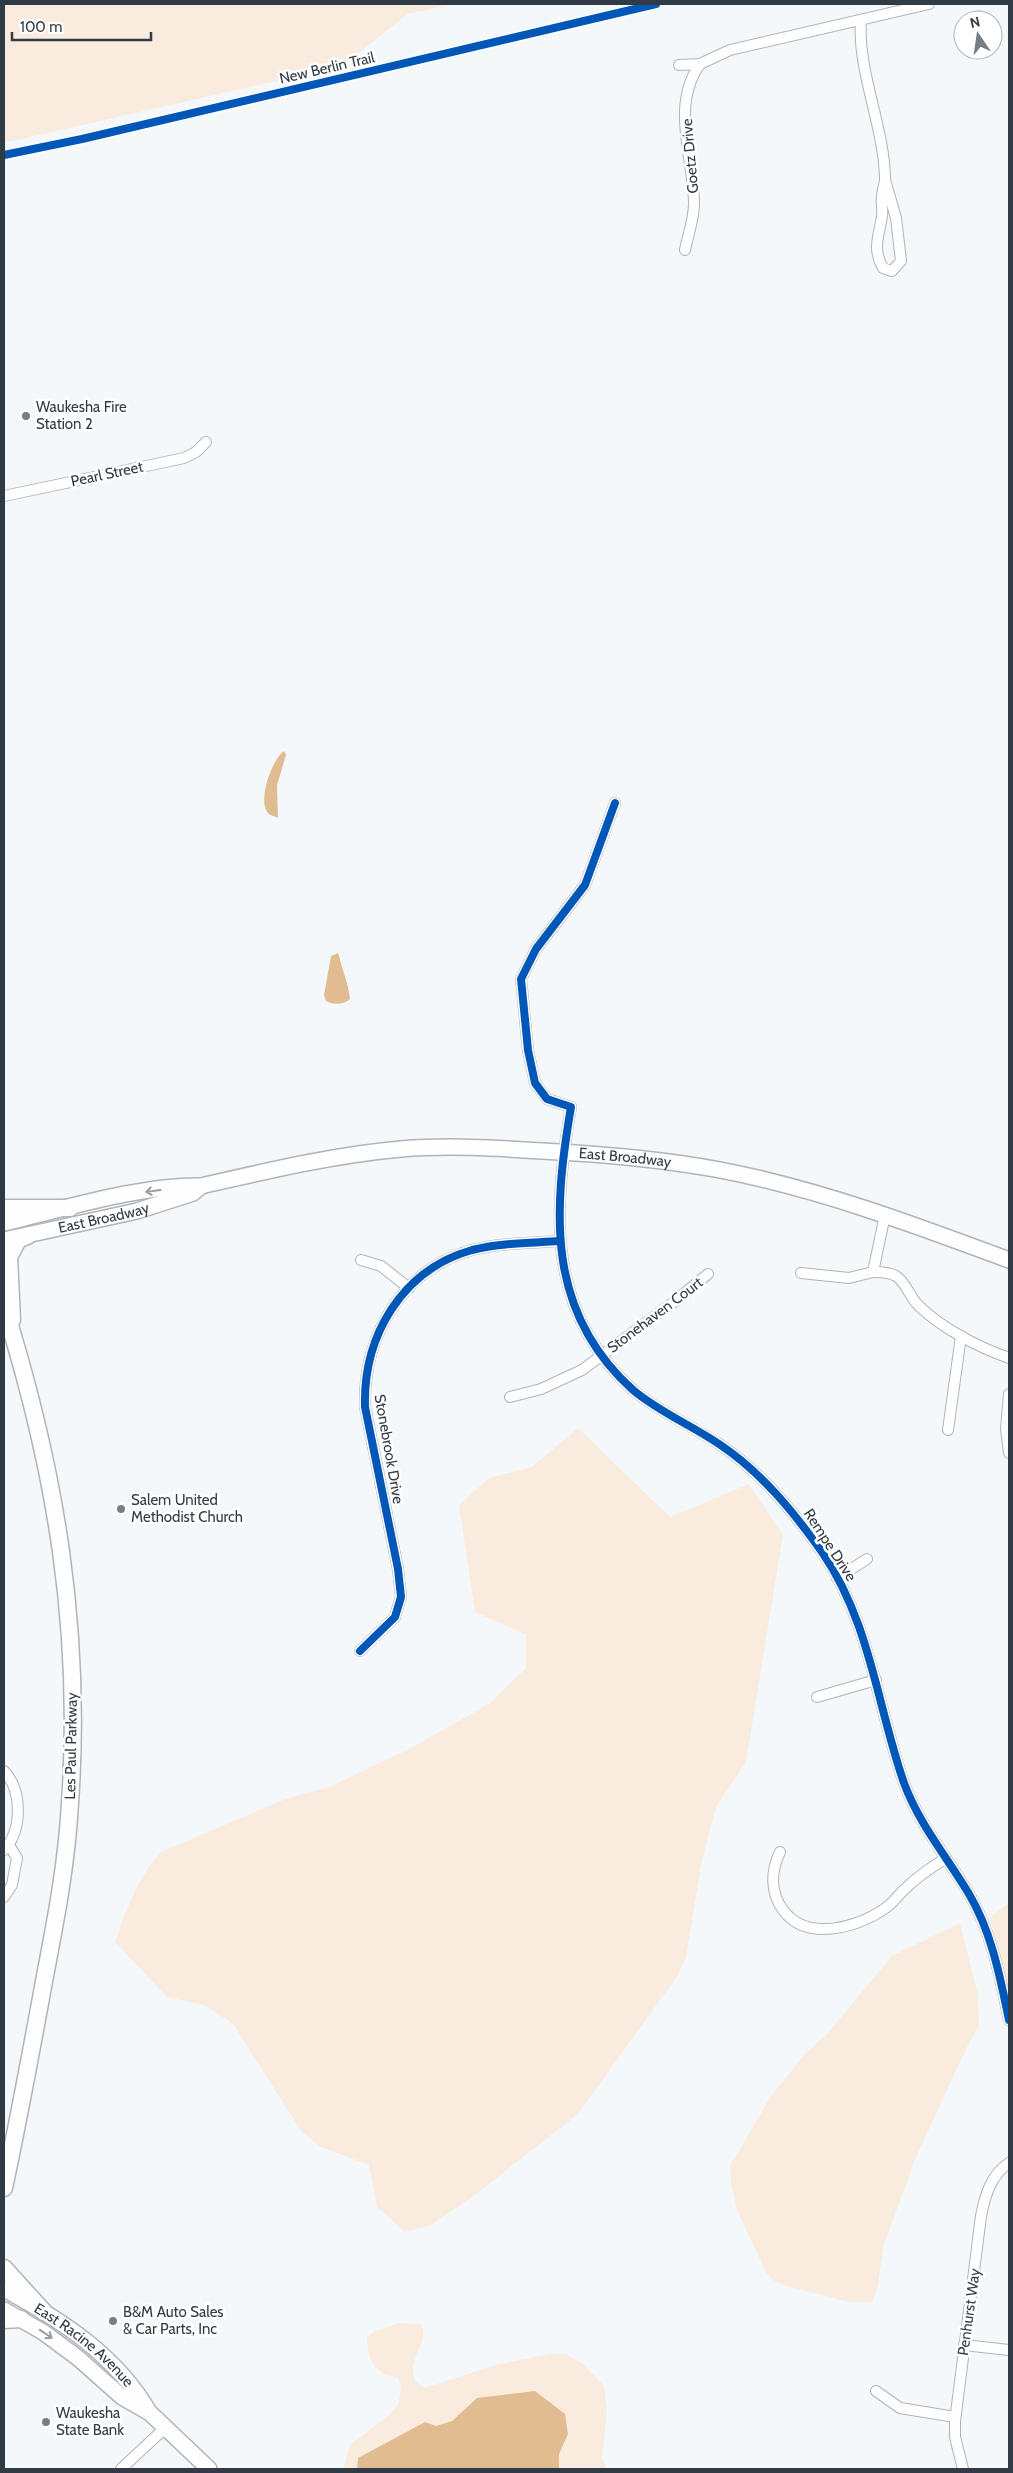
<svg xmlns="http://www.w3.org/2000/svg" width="1013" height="2473" font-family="Cabin,sans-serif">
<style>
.green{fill:#f9ecdf}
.water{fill:#e2bc91}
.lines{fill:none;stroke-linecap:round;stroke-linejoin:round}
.street-casing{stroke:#afb4ba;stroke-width:12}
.secondary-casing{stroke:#afb4ba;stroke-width:18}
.primary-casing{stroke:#afb4ba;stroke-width:19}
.street{stroke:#fefefe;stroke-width:10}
.secondary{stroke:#fefefe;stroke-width:15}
.primary{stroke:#fefefe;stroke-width:16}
.cycleway-casing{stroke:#fff;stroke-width:11}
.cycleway{stroke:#0057b8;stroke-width:8}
.oneway{stroke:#989ca2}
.poi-dot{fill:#767d85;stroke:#fff;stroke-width:2}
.labels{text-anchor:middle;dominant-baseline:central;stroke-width:5;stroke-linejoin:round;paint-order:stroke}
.street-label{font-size:15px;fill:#313b45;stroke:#fff}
.poi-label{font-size:15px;fill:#313b45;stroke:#fff;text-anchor:start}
</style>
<rect width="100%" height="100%" fill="#f5f8fb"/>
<!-- green -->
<g class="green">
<path d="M 4,4 L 454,4 L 408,14 L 342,66 L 4,143 Z"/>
<path d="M 578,1428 L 670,1517 L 749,1484 L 783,1535 L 746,1762 L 716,1807 L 701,1865 L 686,1958 L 676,1978 L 578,2114 L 471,2198 L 429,2226 L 405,2232 L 377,2207 L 369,2165 L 321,2147 L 301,2131 L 233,2024 L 207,2006 L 167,1997 L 115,1942 C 127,1909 137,1878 161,1852 L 285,1799 L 329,1787 L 409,1749 L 489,1704 L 526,1668 L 526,1635 L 475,1612 L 459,1505 L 489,1478 L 532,1467 Z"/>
<path d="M 1009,1902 L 1009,1993 L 990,1918 Z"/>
<path d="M 960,1923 L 978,1995 L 979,2025 L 966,2049 L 916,2157 L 884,2244 L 877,2291 L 872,2302 L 849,2302 L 783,2285 L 773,2280 L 766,2272 L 737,2210 L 731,2183 L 730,2166 L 771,2096 L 805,2054 L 828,2033 L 892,1956 Z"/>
<path d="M 399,2323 L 421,2324 C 429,2340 414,2351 413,2368 C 413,2372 414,2376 414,2380 L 424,2388 L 496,2365 L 550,2354 L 566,2354 L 583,2364 L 604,2386 L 607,2410 L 602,2457 L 606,2469 L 343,2469 L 350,2445 L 389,2415 L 398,2405 L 401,2390 L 399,2378 C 373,2373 368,2362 367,2337 L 373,2332 Z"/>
</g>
<!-- water -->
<g class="water">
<path d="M 284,751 L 286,755 L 277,785 L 278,818 C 275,816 270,816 268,813 C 257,801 272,759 284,751 Z"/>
<path d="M 338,953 L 348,987 L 350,999 C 343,1005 333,1005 326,1001 L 324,995 L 331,956 Z"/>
<path d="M 535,2391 L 565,2414 L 568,2434 L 559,2454 L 559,2469 L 357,2469 L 358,2458 L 425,2422 L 436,2426 L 452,2421 L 477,2398 Z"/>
</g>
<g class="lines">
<defs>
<g id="street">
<path d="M 861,20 C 857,70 884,126 885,178 C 885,185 882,191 882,197 C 881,203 883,210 882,216 C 879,236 872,249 883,268 L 892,271 L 901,261 L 896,218 L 885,180"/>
<path d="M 679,65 L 700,64 L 730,50 L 929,4"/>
<path d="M 685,250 C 688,235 694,219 694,204 C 694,159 670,106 700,64"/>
<path d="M 4,496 L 184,458 L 196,452 L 206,442"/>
<path d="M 615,803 L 585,885 L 536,949 L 521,979 L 528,1050 L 535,1083 L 547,1099 L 571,1107 C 553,1212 546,1312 633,1390 C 659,1412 691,1425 719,1444 C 761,1472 793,1511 822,1552 C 870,1622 877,1705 904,1783 C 919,1824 947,1857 969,1894 C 992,1933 1000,1977 1009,2020"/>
<path d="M 361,1260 L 381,1266 L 409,1288"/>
<path d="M 873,1272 C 880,1272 889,1272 896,1276 C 906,1282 910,1298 919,1306 C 943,1329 978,1347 1009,1358"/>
<path d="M 801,1273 L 849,1278 L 873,1272 L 885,1215"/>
<path d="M 1009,1394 L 1006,1429 L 1009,1453"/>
<path d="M 510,1397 L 541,1389 L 582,1370 L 674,1302 L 708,1274"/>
<path d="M 948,1430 L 961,1336"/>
<path d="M 837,1578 L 867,1559"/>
<path d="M 360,1651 L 395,1617 L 401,1597 L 398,1569 L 365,1407 C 363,1337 401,1270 472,1250 C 500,1243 530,1243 559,1241"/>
<path d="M 817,1697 L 876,1680"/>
<path d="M 4,1771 C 23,1791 22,1831 4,1850"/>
<path d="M 780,1852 C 771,1871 770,1892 783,1910 C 807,1943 860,1927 887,1907 C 894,1902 899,1894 906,1888 C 918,1876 932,1867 946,1858"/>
<path d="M 4,1897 L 12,1885 L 17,1858 L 9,1845"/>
<path d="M 964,2345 L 1009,2350"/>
<path d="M 876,2391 L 900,2408 L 955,2417"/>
<path d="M 121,2469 L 165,2428"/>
<path d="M 963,2469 L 955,2437 L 955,2421 L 981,2216 C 985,2195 991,2175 1009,2163"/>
</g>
<g id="secondary">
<path id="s1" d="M 4,1223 C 64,1209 140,1185 201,1186 C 267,1171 333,1155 401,1149 C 448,1145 495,1148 542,1151 C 602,1154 661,1159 720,1170 C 819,1189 915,1225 1009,1260"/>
<path id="s2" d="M 4,1240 L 137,1211 L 193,1193 L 201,1186"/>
<path id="s3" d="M 4,2289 C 61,2320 116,2355 149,2412"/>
<path d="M 4,2310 L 43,2332 L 78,2358 L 122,2397 L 150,2413 L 209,2469"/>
</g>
<g id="primary">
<path d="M 4,1208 L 70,1208"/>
<path d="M 4,1306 C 56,1472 82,1629 70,1803 C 67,1861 56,1919 45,1976 C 32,2047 19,2118 4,2188"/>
<path d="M 12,1320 L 9,1257 L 18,1240 L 29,1235"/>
<path d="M 4,2268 L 44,2312"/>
<path d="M 4,2320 L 21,2319"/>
</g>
</defs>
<!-- street casing -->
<use href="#street" class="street-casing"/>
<!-- secondary casing -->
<use href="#secondary" class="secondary-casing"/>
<!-- primary casing -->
<use href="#primary" class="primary-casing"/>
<!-- street -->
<use href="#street" class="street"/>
<!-- secondary -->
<use href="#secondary" class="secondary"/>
<!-- primary -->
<use href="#primary" class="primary"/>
<defs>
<g id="cycleway">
<path d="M 4,155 L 82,139 L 656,4"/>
<path d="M 615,803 L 585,885 L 536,949 L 521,979 L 528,1050 L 535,1083 L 547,1099 L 571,1107 C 553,1212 546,1312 633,1390 C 659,1412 691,1425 719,1444 C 761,1472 793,1511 822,1552 C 870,1622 877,1705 904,1783 C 919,1824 947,1857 969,1894 C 992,1933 1000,1977 1009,2020"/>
<path d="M 360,1651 L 395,1617 L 401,1597 L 398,1569 L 365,1407 C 363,1337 401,1270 472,1250 C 500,1243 530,1243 559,1241"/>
</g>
</defs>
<!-- cycleway casing -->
<use href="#cycleway" class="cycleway-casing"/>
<!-- cycleway -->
<use href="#cycleway" class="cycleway"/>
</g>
<!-- one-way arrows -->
<defs><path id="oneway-shaft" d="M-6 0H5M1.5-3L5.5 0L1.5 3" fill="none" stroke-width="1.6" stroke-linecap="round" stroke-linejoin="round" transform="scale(1.25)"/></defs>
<g class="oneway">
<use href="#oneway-shaft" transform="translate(153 1191) rotate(172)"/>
<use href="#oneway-shaft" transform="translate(46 2334) rotate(34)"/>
</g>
<!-- markers -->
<g class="poi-dot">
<circle cx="26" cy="416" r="5"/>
<circle cx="121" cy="1509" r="5"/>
<circle cx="113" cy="2321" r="5"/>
<circle cx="46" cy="2422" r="5"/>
</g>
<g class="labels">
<!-- street labels -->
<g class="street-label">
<text transform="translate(327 68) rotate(-13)">New Berlin Trail</text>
<text transform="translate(690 156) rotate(-95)">Goetz Drive</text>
<text transform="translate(107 474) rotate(-12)">Pearl Street</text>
<text stroke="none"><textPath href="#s1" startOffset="629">East Broadway</textPath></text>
<text stroke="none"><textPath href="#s2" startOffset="102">East Broadway</textPath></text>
<text transform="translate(655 1315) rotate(-37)">Stonehaven Court</text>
<text transform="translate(389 1449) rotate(80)">Stonebrook Drive</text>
<text transform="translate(830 1545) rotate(57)">Rempe Drive</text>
<text transform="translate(71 1746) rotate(-89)">Les Paul Parkway</text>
<text transform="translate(969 2312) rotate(-82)">Penhurst Way</text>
<text stroke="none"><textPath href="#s3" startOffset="98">East Racine Avenue</textPath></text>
</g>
<!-- poi labels -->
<g class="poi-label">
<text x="36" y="407">Waukesha Fire<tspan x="36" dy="17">Station 2</tspan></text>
<text x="131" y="1500">Salem United<tspan x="131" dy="17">Methodist Church</tspan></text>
<text x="123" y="2312">B&amp;M Auto Sales<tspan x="123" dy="17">&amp; Car Parts, Inc</tspan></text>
<text x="56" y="2413">Waukesha<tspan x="56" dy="17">State Bank</tspan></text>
</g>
</g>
<!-- border -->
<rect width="1013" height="2473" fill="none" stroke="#313b45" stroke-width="10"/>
<!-- north arrow -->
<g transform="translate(978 35) rotate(347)"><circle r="24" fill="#ffffff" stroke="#adb1b5"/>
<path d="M0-4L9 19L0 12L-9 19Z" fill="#767d85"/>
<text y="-8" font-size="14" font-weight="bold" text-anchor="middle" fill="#313b45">N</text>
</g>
<!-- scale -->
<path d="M12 32v8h139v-8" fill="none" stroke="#313b45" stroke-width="2.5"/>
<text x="20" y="32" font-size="15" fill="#313b45" stroke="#ffffff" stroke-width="4" paint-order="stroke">100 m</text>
</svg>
